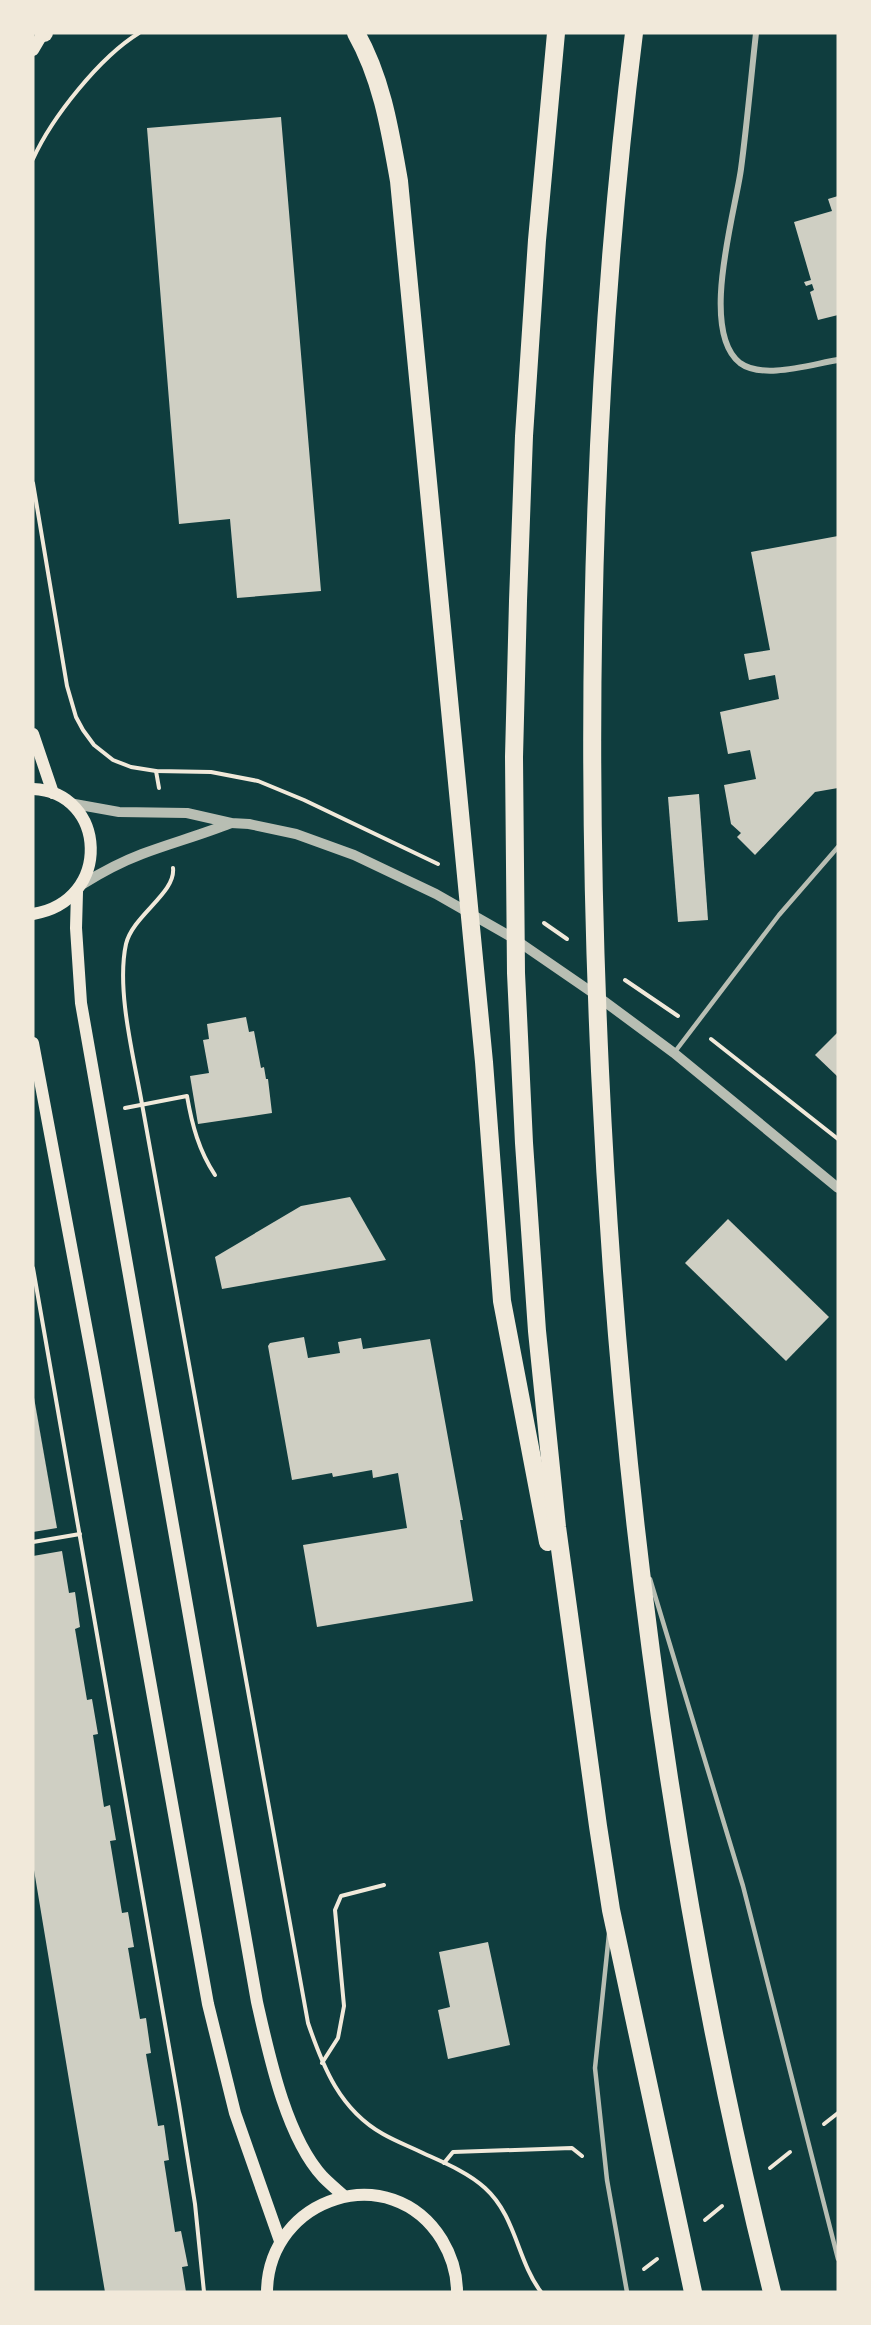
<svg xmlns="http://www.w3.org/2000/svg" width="871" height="2325" font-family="Manrope,sans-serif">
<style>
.building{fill:#cfcfc3}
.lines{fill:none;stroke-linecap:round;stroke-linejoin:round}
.path{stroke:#f1e9da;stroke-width:4}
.service{stroke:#b8beb3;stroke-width:4.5}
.minor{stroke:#b8beb3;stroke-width:6}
.tertiary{stroke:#b8beb3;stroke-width:10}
.secondary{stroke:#f1e9da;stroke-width:12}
.motorway{stroke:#f1e9da;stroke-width:18}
</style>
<rect width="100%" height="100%" fill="#0f3d3e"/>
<!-- building -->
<g class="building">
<path d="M 281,117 L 321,591 L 237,598 L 230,519 L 179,524 L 147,128 Z"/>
<path d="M 838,196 L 838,315 L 818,320 L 810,292 L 814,290 L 812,284 L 806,286 L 804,282 L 811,280 L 794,222 L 832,211 L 828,199 Z"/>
<path d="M 838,536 L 838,788 L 815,792 L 755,855 L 737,837 L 741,833 L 731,824 L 724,785 L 756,779 L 750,750 L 728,754 L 720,712 L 779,699 L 775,675 L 749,680 L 744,654 L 770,650 L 751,552 Z"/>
<path d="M 699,794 L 708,920 L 678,922 L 668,797 Z"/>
<path d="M 246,1017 L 249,1032 L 254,1031 L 261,1068 L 264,1067 L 266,1079 L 268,1079 L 272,1113 L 198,1124 L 190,1076 L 209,1073 L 203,1040 L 209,1039 L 207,1024 Z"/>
<path d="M 838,1032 L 838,1077 L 815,1055 Z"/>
<path d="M 350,1197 L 386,1260 L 222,1289 L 215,1257 L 301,1206 Z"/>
<path d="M 728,1219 L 829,1317 L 786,1361 L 685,1263 Z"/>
<path d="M 304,1337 L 308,1358 L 340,1353 L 338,1342 L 361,1338 L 363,1349 L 430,1339 L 463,1520 L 460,1520 L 473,1601 L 317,1627 L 303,1545 L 407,1528 L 398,1473 L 373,1478 L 372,1470 L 333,1477 L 332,1473 L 292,1480 L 268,1346 L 270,1343 Z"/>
<path d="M 33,1392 L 57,1528 L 33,1532 Z"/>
<path d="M 62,1551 L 69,1593 L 75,1592 L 80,1627 L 75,1629 L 87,1700 L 92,1699 L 98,1734 L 93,1735 L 104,1807 L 110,1805 L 116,1840 L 110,1841 L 122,1913 L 128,1912 L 134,1947 L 128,1948 L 140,2019 L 146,2018 L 151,2053 L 146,2054 L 158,2126 L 164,2125 L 169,2160 L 164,2161 L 175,2232 L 181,2231 L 188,2266 L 182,2267 L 186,2292 L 105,2292 L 72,2098 L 33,1864 L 33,1556 Z"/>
<path d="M 488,1942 L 510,2045 L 448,2059 L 438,2010 L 450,2007 L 439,1952 Z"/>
</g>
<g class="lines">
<!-- path -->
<g class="path">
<path d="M 33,159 C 52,117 100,57 139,33"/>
<path d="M 33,483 L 67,686 L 76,717 L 83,730 L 94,745 L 113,760 L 131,767 L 156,771 L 211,772 L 258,781 L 304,800 L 438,864"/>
<path d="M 156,771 L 159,788"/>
<path d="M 173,868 C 176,893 133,915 126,944 C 116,990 134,1058 142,1104 L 308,2023 C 323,2067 340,2110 383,2134 C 397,2142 411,2147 425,2154 C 445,2163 469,2173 485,2188 C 516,2216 517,2260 541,2292"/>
<path d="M 544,923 L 567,939"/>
<path d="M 625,980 L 678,1016"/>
<path d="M 711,1039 L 838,1139"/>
<path d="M 125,1108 L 187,1096 C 192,1125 199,1151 215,1175"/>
<path d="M 33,1268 L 179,2104 L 195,2204 L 204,2292"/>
<path d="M 33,1542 L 80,1534"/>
<path d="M 322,2063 L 338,2038 L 344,2006 L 335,1910 L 341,1896 L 384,1885"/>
<path d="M 824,2124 L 838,2113"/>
<path d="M 444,2163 L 453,2152 L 572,2148 L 582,2156"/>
<path d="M 770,2168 L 790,2152"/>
<path d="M 705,2220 L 722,2206"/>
<path d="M 644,2269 L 657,2259"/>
</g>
<!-- service -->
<g class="service">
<path d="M 674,1053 L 779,915 L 838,847"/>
<path d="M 650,1579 L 743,1886 L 838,2259"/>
<path d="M 609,1934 L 595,2068 L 607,2180 L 627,2292"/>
</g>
<!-- minor -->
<path class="minor" d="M 756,33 C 751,78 747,124 741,169 C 735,213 699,331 740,363 C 763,380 812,364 838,360"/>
<!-- tertiary -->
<g class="tertiary">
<path d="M 69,803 L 119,812 L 187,813 L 231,823 L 249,824 L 296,834 L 354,855 L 436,894 L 513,938 L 593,993 L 674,1053 L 838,1188"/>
<path d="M 83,884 C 102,872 121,862 142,854 C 171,843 201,835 231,823"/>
</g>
<!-- secondary -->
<g class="secondary">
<path d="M 33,50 L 43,33"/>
<path d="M 33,734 L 53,793"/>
<path d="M 33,789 C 107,792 113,901 33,914"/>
<path d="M 77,892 L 76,928 L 81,1003 L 257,2002 C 269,2055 286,2137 323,2177 C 330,2184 337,2190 344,2196"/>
<path d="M 33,1043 L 94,1368 L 208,2004 L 235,2113 L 280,2241"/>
<path d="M 267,2292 C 268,2197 391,2157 442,2240 C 451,2255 457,2274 457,2292"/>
</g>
<!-- motorway -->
<g class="motorway">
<path d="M 43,33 L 44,33"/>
<path d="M 356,33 C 382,79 390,130 399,181 L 484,1062 L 502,1301 L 548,1542"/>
<path d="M 556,33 L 537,240 L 524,436 L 518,601 L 514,757 L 516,973 L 524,1143 L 537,1331 L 557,1527 L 598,1826 L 611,1910 L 693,2292"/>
<path d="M 634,33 C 591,377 584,725 600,1071 C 619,1482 672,1893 772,2292"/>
</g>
</g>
<!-- border -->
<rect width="871" height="2325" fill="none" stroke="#f1e9da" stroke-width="69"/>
</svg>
